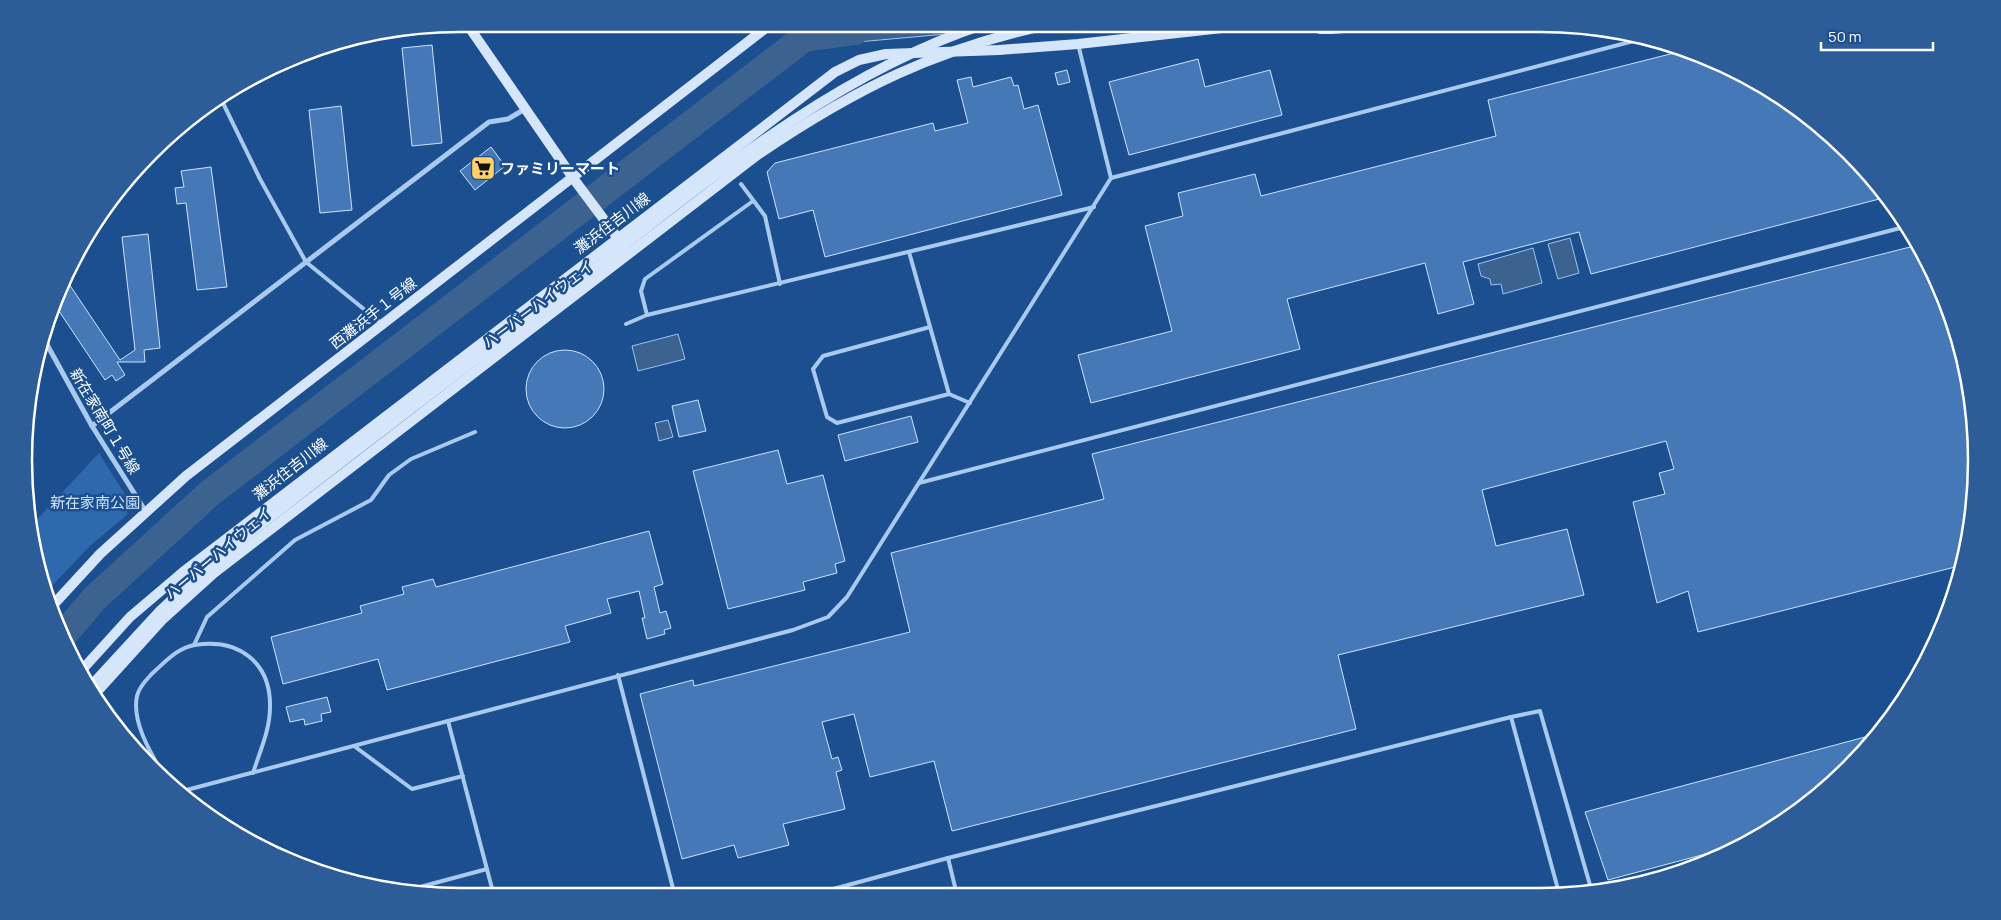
<svg xmlns="http://www.w3.org/2000/svg" width="2001" height="920" font-family="Manrope,'Noto Sans JP',sans-serif">
<style>
.green{fill:#2e69ad}
.water{fill:#3c6290;stroke:#9cc4f0}
.lines{fill:none;stroke-linecap:round;stroke-linejoin:round}
.river{stroke:#3c6290;stroke-width:28}
.building{fill:#4478b7;stroke:#cfe3fa}
.lane{stroke:#a9c9ee;stroke-width:4}
.street{stroke:#a9c9ee;stroke-width:5}
.secondary{stroke:#d6e6fa;stroke-width:10}
.secondary-bridge{stroke:#d6e6fa;stroke-width:10}
.labels{text-anchor:middle;dominant-baseline:central;stroke-width:5;stroke-linejoin:round;paint-order:stroke}
.poi-label{font-size:15px;font-weight:bold;fill:#fff;stroke:#1b4f8f;text-anchor:start}
.street-label{font-size:15px;fill:#fff;stroke:#1b4f8f}
.park-label{font-size:15px;fill:#cfe3fa;stroke:#1b4f8f}
.rim{fill:none;stroke:#fff;stroke-width:2.5}
</style>
<rect width="100%" height="100%" fill="#1b4f8f"/>
<!-- green -->
<path class="green" d="M 99,453 L 129,501 L 127,515 L 90,546 L 49,589 L 32,545 L 30,527 Z"/>
<!-- water -->
<g class="water">
<path d="M 812,24 L 828,25 L 1058,24 L 824,45 Z"/>
<path d="M 1570,238 L 1579,273 L 1558,279 L 1548,244 Z"/>
<path d="M 1533,248 L 1542,283 L 1503,294 L 1501,284 L 1491,285 L 1490,279 L 1481,276 L 1478,264 Z"/>
<path d="M 678,334 L 685,359 L 638,371 L 632,346 Z"/>
<path d="M 668,420 L 673,437 L 659,441 L 655,423 Z"/>
</g>
<g class="lines">
<!-- river -->
<path class="river" d="M 65,633 L 95,598 L 210,493 L 804,38 L 855,31"/>
</g>
<!-- building -->
<g class="building">
<path d="M 432,45 L 442,143 L 412,146 L 402,48 Z"/>
<path d="M 1686,50 L 1708,57 L 1783,97 L 1849,151 L 1887,197 L 1591,274 L 1579,232 L 1463,262 L 1474,304 L 1438,314 L 1425,263 L 1287,299 L 1300,349 L 1091,403 L 1078,355 L 1172,331 L 1145,226 L 1183,216 L 1178,193 L 1255,174 L 1261,196 L 1496,136 L 1488,100 Z"/>
<path d="M 1198,59 L 1205,87 L 1270,70 L 1282,115 L 1129,155 L 1109,82 Z"/>
<path d="M 1067,70 L 1070,82 L 1058,85 L 1055,73 Z"/>
<path d="M 971,77 L 973,87 L 1011,77 L 1014,86 L 1018,85 L 1024,109 L 1038,105 L 1062,195 L 825,257 L 813,210 L 779,219 L 767,172 L 775,163 L 933,123 L 935,131 L 968,123 L 957,80 Z"/>
<path d="M 341,106 L 352,210 L 320,213 L 309,110 Z"/>
<path d="M 491,147 L 505,166 L 475,190 L 460,171 Z"/>
<path d="M 211,167 L 227,287 L 197,290 L 186,203 L 177,204 L 175,188 L 184,187 L 181,171 Z"/>
<path d="M 148,234 L 160,348 L 144,350 L 145,362 L 117,362 L 125,375 L 116,381 L 112,375 L 105,380 L 57,308 L 67,281 L 120,360 L 135,350 L 122,237 Z"/>
<path d="M 1918,245 L 1944,293 L 1969,375 L 1977,460 L 1969,545 L 1963,565 L 1698,632 L 1688,591 L 1657,603 L 1633,502 L 1665,494 L 1659,473 L 1674,469 L 1666,441 L 1482,490 L 1496,546 L 1567,529 L 1584,595 L 1338,655 L 1356,729 L 952,831 L 934,761 L 870,777 L 854,714 L 822,722 L 832,759 L 838,757 L 842,770 L 836,772 L 845,809 L 783,824 L 789,845 L 738,858 L 734,845 L 682,859 L 640,694 L 693,680 L 694,686 L 910,632 L 891,553 L 1104,499 L 1092,454 Z"/>
<circle cx="565" cy="389" r="39"/>
<path d="M 698,400 L 706,431 L 679,437 L 672,406 Z"/>
<path d="M 911,416 L 918,442 L 845,461 L 838,435 Z"/>
<path d="M 778,450 L 787,484 L 823,475 L 845,561 L 835,564 L 837,573 L 803,582 L 805,590 L 728,609 L 693,471 Z"/>
<path d="M 649,531 L 663,584 L 654,587 L 660,613 L 666,611 L 671,628 L 664,630 L 665,634 L 647,639 L 642,618 L 645,618 L 639,591 L 607,599 L 611,613 L 565,626 L 570,642 L 387,690 L 378,659 L 283,684 L 271,637 L 362,613 L 360,606 L 404,594 L 402,587 L 433,579 L 436,587 Z"/>
<path d="M 327,697 L 331,712 L 321,714 L 322,721 L 305,725 L 304,719 L 290,722 L 286,707 Z"/>
<path d="M 1880,733 L 1807,806 L 1739,845 L 1608,880 L 1585,812 Z"/>
</g>
<g class="lines">
<!-- lane -->
<g class="lane">
<path d="M 222,101 L 260,179 L 306,262 L 381,323"/>
<path d="M 1111,178 L 1645,38"/>
<path d="M 741,184 L 765,216 L 780,284"/>
<path d="M 909,252 L 949,394"/>
<path d="M 647,315 L 641,291 L 645,279 L 753,201"/>
<path d="M 626,324 L 647,315 L 1094,207"/>
<path d="M 930,327 L 823,356 L 813,369 L 827,417 L 837,423 L 949,394 L 970,403"/>
<path d="M 919,483 L 1908,226"/>
<path d="M 194,645 L 207,617 L 295,540 L 371,500 L 389,475 L 411,459 L 475,432"/>
<path d="M 618,675 L 675,896"/>
<path d="M 1511,717 L 1540,711 L 1592,892"/>
<path d="M 448,721 L 494,896"/>
<path d="M 354,746 L 412,789 L 463,776"/>
<path d="M 167,781 C 154,758 131,724 137,696 C 139,687 150,675 157,669 C 168,659 180,647 195,645 C 238,638 271,662 270,707 C 270,730 260,751 253,773"/>
<path d="M 179,792 L 793,630 L 828,617 L 847,597 L 1111,178 L 1078,44"/>
<path d="M 948,858 L 957,895"/>
<path d="M 405,891 L 487,869"/>
<path d="M 811,895 L 948,858 L 1511,717 L 1559,893"/>
</g>
<!-- street -->
<g class="street">
<path d="M 194,116 L 302,55"/>
<path d="M 45,341 L 92,426 L 146,512"/>
<path d="M 92,426 L 489,122 L 508,119 L 525,109"/>
</g>
<!-- secondary -->
<g class="secondary">
<path d="M 467,24 L 573,178 L 617,237"/>
<path d="M 1311,24 L 1320,29 L 1331,29 L 1397,24"/>
<path d="M 54,604 L 100,554 L 186,476 L 771,24"/>
<path d="M 80,672 L 130,617 L 183,572 L 835,72 L 859,60 L 886,54 L 999,50 L 1078,44 L 1258,24"/>
</g>
<!-- secondary-bridge -->
<g class="secondary-bridge">
<path d="M 90,687 L 160,611 L 206,568 C 326,472 449,380 571,287 C 700,187 828,76 985,24"/>
<path d="M 95,694 L 163,619 L 214,573 L 756,156 C 853,90 936,48 1052,24"/>
</g>
</g>
<!-- icons -->
<defs>
<symbol id="supermarket-square" viewBox="-11 -11 22 22"><rect x="-9" y="-9" width="18" height="18" rx="4" fill="#ffd166" stroke="#1b4f8f"/><path d="M-6-5.5h2.5l.6 2H6L4.5 2H-2.5L-4.4-4H-6ZM-1.5 3.2a1.3 1.3 0 1 0 .1 0ZM3 3.2a1.3 1.3 0 1 0 .1 0Z" fill="#111"/></symbol>
</defs>
<g fill-rule="evenodd">
<use href="#supermarket-square" x="469" y="154" width="28" height="28"/>
</g>
<g class="labels">
<!-- poi labels -->
<g class="poi-label">
<text x="500" y="168">ファミリーマート</text>
</g>
<!-- street labels -->
<g class="street-label">
<text transform="translate(612 223) rotate(-37)">灘浜住吉川線</text>
<text transform="translate(538 304) rotate(-37)">ハーバーハイウェイ</text>
<text transform="translate(373 313) rotate(-38)">西灘浜手１号線</text>
<text transform="translate(105 421) rotate(59)">新在家南町１号線</text>
<text transform="translate(290 469) rotate(-38)">灘浜住吉川線</text>
<text transform="translate(218 553) rotate(-40)">ハーバーハイウェイ</text>
</g>
<!-- park labels -->
<g class="park-label">
<text x="95" y="502">新在家南公園</text>
</g>
</g>
<!-- crop -->
<path d="M0 0H2001V920H0ZM460 32H1540A428 428 0 0 1 1968 460V460A428 428 0 0 1 1540 888H460A428 428 0 0 1 32 460V460A428 428 0 0 1 460 32Z" fill="#2d5d98" fill-rule="evenodd"/>
<path class="rim" d="M460 32H1540A428 428 0 0 1 1968 460V460A428 428 0 0 1 1540 888H460A428 428 0 0 1 32 460V460A428 428 0 0 1 460 32Z"/>
<!-- scale -->
<path d="M1821 42v8h112v-8" fill="none" stroke="#ffffff" stroke-width="2.5"/>
<text x="1828" y="42" font-size="15" fill="#ffffff" stroke="#1b4f8f" stroke-width="4" paint-order="stroke">50 m</text>
</svg>
